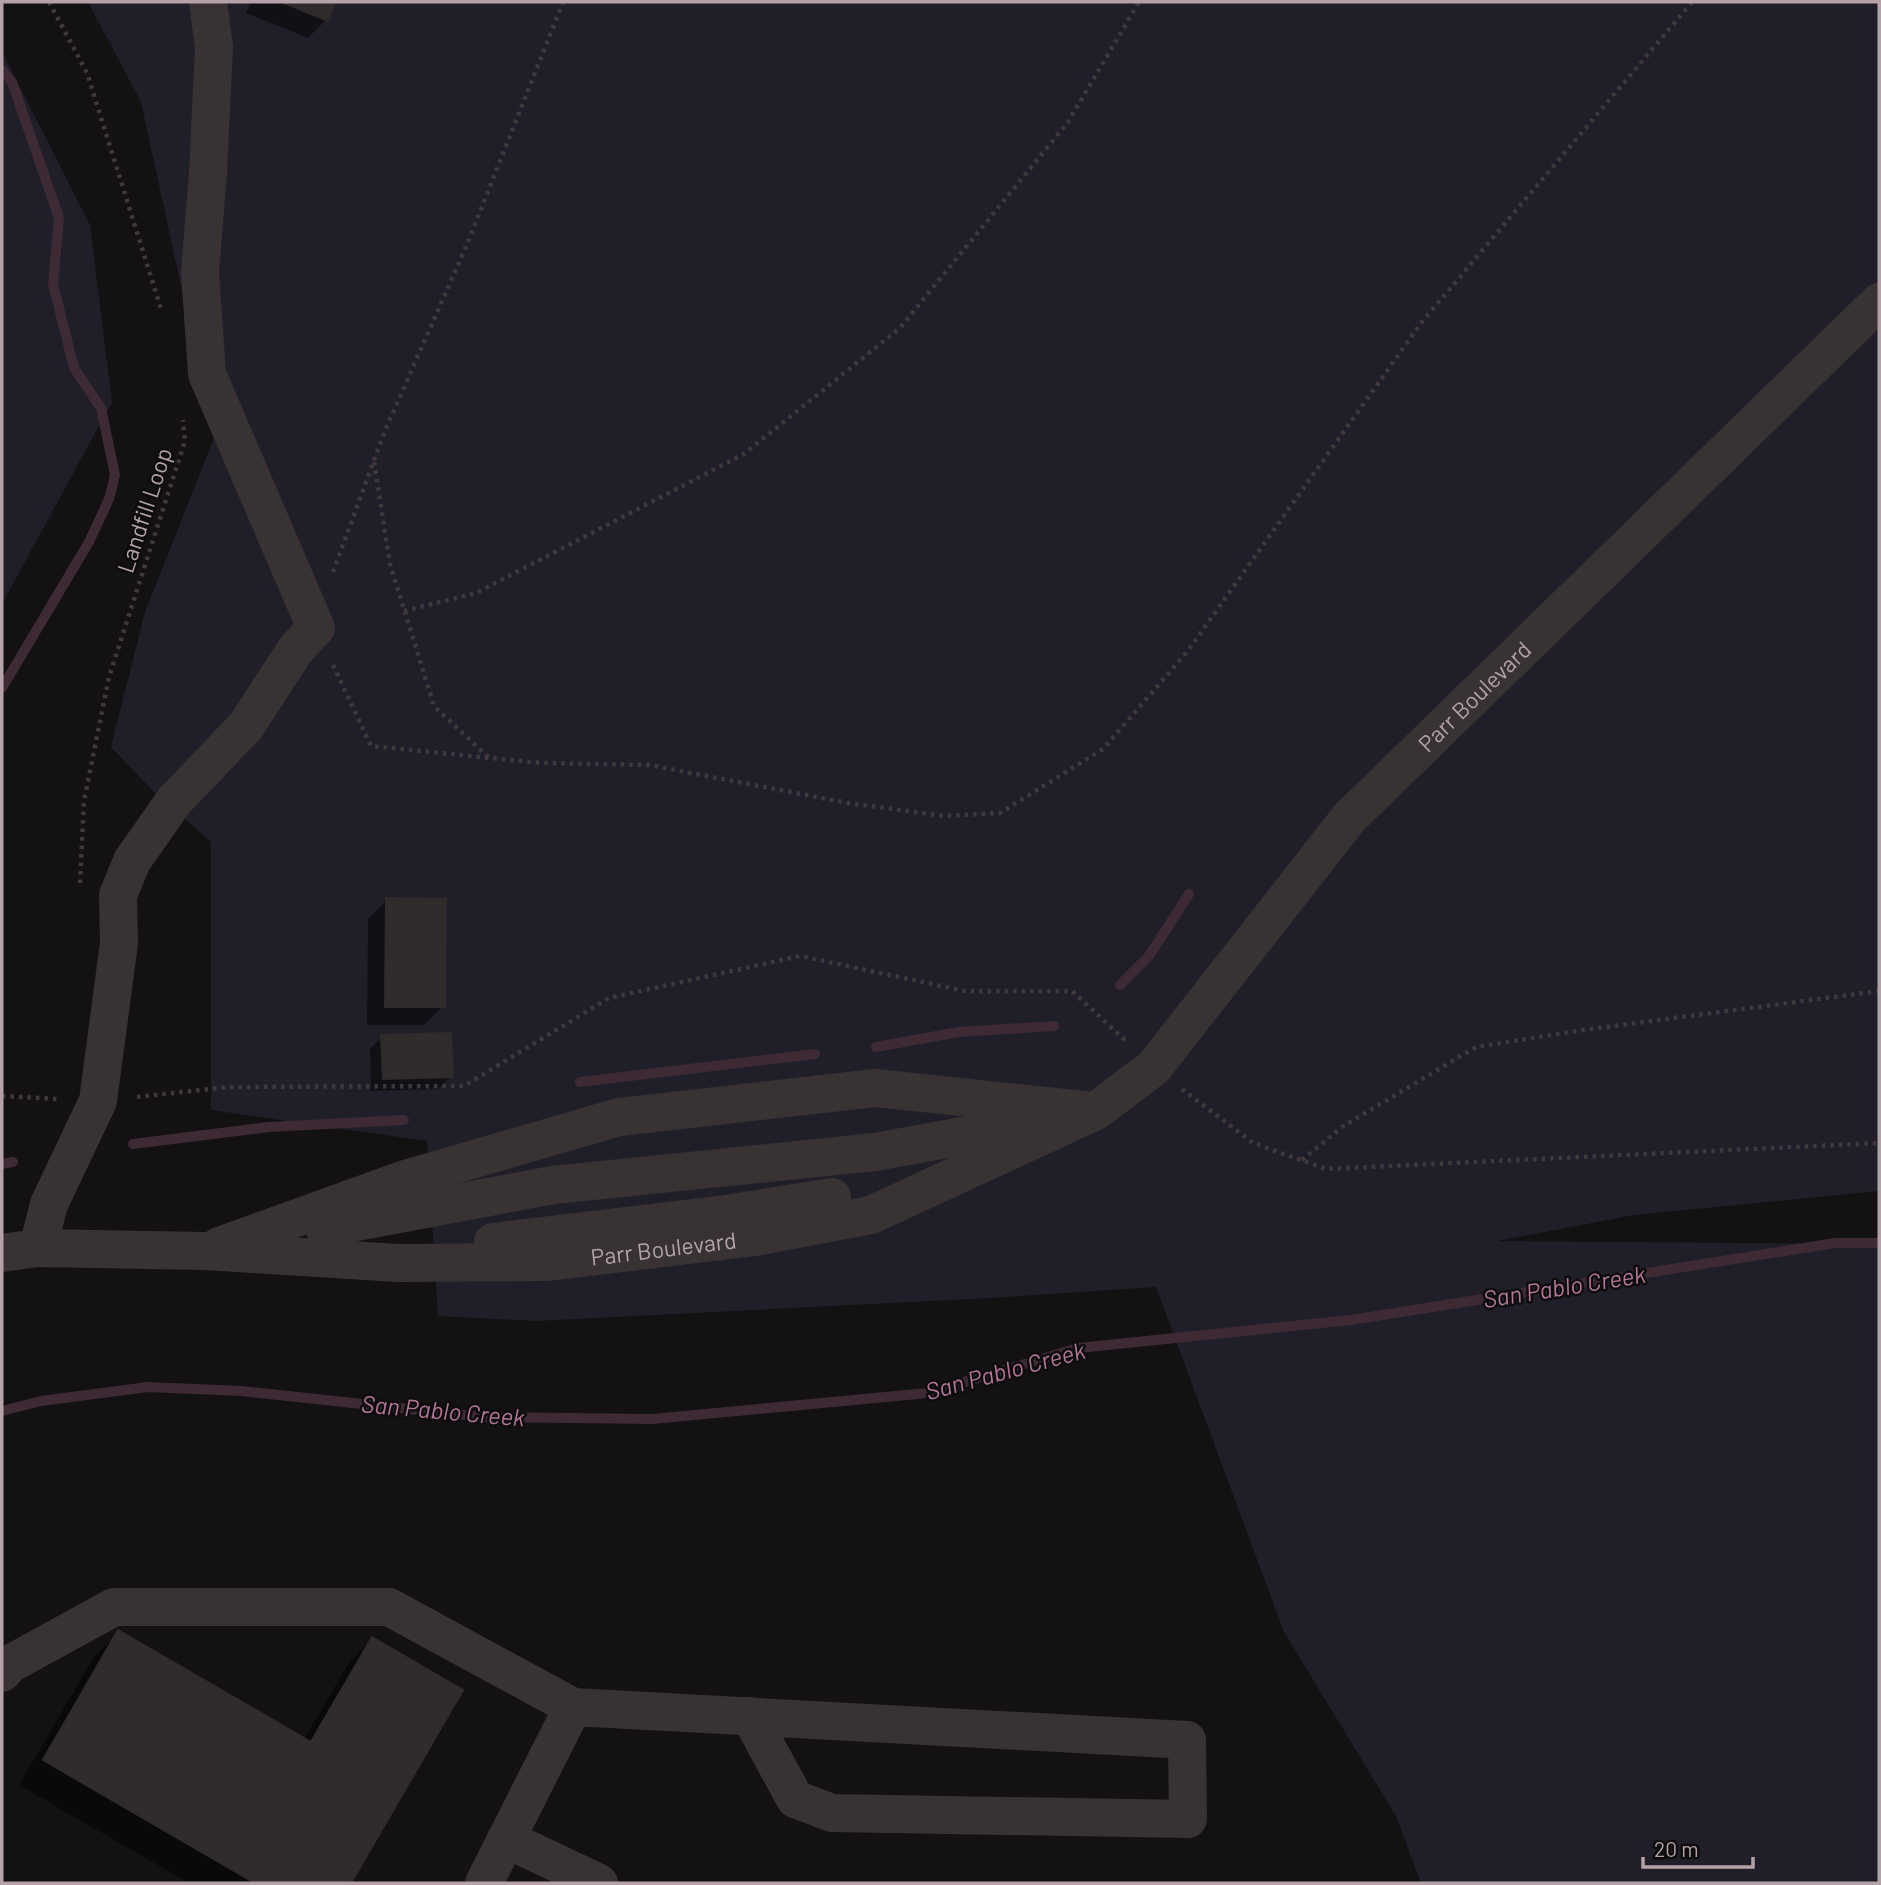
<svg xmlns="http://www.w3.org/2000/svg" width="1881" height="1885" font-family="Barlow,sans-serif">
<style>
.green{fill:#201f29}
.shadow{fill:#0007}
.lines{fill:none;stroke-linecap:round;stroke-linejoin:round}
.stream{stroke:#3d2a35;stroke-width:10}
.building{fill:#302c2c;stroke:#2f2b2b;stroke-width:2}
.path{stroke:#40383a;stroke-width:4.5;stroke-dasharray:3.5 5;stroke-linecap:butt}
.minor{stroke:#383233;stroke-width:38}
.labels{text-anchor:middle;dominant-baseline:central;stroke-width:5;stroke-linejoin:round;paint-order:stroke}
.street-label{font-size:23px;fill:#b5a2a8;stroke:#0e0d0d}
.water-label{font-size:24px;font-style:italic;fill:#b37598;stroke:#0e0d0d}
</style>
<rect width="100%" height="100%" fill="#131111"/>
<!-- green -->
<g class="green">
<path d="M 88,2 L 1879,2 L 1879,1191 L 1634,1215 L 1497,1241 L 1879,1244 L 1879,1883 L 1421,1883 L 1396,1816 L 1284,1632 L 1156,1287 L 991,1298 L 536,1321 L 438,1316 L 427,1141 L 211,1110 L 211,842 L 151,789 L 111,747 L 145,612 L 214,438 L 141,102 Z"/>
<path d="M 2,52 L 90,225 L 112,402 L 2,604 Z"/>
</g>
<!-- shadow -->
<g class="shadow">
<path d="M 251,2 L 333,2 L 326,20 L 308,38 L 246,13 Z"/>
<path d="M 387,900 L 443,1006 L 424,1025 L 367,1025 L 368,919 Z"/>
<path d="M 382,1037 L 451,1076 L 438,1089 L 371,1091 L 370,1049 Z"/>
<path d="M 118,1633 L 304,1740 L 348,1664 L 372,1639 L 461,1691 L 349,1883 L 189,1883 L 19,1785 L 94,1657 Z"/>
</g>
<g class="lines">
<!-- stream -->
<g class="stream">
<path d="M 2,70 L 12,82 L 59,218 L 53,284 L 74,368 L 101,408 L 115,475 L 109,499 L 89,542 L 2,688"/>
<path d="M 1120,985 L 1149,956 L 1189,894"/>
<path d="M 876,1047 L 959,1032 L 1054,1026"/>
<path d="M 580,1082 L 815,1054"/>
<path d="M 133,1144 L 269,1127 L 404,1120"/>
<path d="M 2,1164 L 13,1162"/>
<path d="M 2,1411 L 41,1401 L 148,1387 L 241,1391 L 483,1417 L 652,1419 L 928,1393 L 1078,1348 L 1351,1320 L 1835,1243 L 1879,1243"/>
</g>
</g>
<!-- building -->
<g class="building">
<path d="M 282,2 L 335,2 L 328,21 Z"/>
<path d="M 386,898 L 446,899 L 445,1007 L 385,1007 Z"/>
<path d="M 451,1033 L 453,1077 L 383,1079 L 381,1035 Z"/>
<path d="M 118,1630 L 311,1742 L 372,1637 L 463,1690 L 351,1883 L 255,1883 L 43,1760 Z"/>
</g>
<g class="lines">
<!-- path -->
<g class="path">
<path d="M 49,2 L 87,73 L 162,312"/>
<path d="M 374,462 L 390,564 L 434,706 L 489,758"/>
<path d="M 333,572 L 384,433 L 468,242 L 563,2"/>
<path d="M 404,611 L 476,593 L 744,454 L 900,328 L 1068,122 L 1139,2"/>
<path d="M 333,665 L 371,746 L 541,763 L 649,765 L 848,803 L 944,816 L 1000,813 L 1103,749 L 1187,652 L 1421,323 L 1692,2"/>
<path d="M 80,883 L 84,801 L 109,677 L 185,441 L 183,420"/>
<path d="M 1182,1089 L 1253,1143 L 1326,1169 L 1879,1143"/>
<path d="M 2,1096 L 58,1099"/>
<path d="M 137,1097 L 228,1087 L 464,1086 L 609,998 L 800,956 L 965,991 L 1072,991 L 1128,1043"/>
<path d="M 1302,1160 L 1342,1127 L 1476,1047 L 1583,1030 L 1879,991"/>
</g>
<!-- minor -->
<g class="minor">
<path d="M 324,1228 L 553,1185 L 875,1152 L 1039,1122"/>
<path d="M 493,1242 L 726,1214 L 832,1197"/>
<path d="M 219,1246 L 402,1180 L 619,1117 L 875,1088 L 1094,1111"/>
<path d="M 38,1248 L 49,1204 L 98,1101 L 119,943 L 118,895 L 132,861 L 174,801 L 246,726 L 296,649 L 316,628 L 207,374 L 200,272 L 208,173 L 214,47 L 208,2"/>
<path id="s1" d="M 2,1253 L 38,1248 L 205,1251 L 398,1263 L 548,1262 L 755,1237 L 871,1215 L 1096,1111 L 1154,1067 L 1349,818 L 1879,302"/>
<path d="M 2,1673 L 10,1664 L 114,1607 L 389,1607 L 573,1707 L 484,1883"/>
<path d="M 573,1707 L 1187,1740 L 1188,1819 L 832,1813 L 795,1799 L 750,1716"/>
<path d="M 506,1839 L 599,1883"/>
</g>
</g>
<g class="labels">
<!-- street labels -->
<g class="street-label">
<text transform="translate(144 510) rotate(-72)">Landfill Loop</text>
<text stroke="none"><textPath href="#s1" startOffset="1685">Parr Boulevard</textPath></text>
<text stroke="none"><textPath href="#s1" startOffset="663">Parr Boulevard</textPath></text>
</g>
<!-- water labels -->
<g class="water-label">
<text transform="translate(1564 1286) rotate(-9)">San Pablo Creek</text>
<text transform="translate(1005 1370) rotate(-15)">San Pablo Creek</text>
<text transform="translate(443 1410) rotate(5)">San Pablo Creek</text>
</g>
</g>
<!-- border -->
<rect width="1881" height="1885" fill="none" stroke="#b5a2a8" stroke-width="7"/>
<!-- scale -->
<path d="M1643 1857v10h110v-10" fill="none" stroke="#b5a2a8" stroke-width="3.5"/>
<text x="1654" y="1857" font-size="21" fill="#b5a2a8" stroke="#0e0d0d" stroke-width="5" paint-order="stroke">20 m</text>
</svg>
